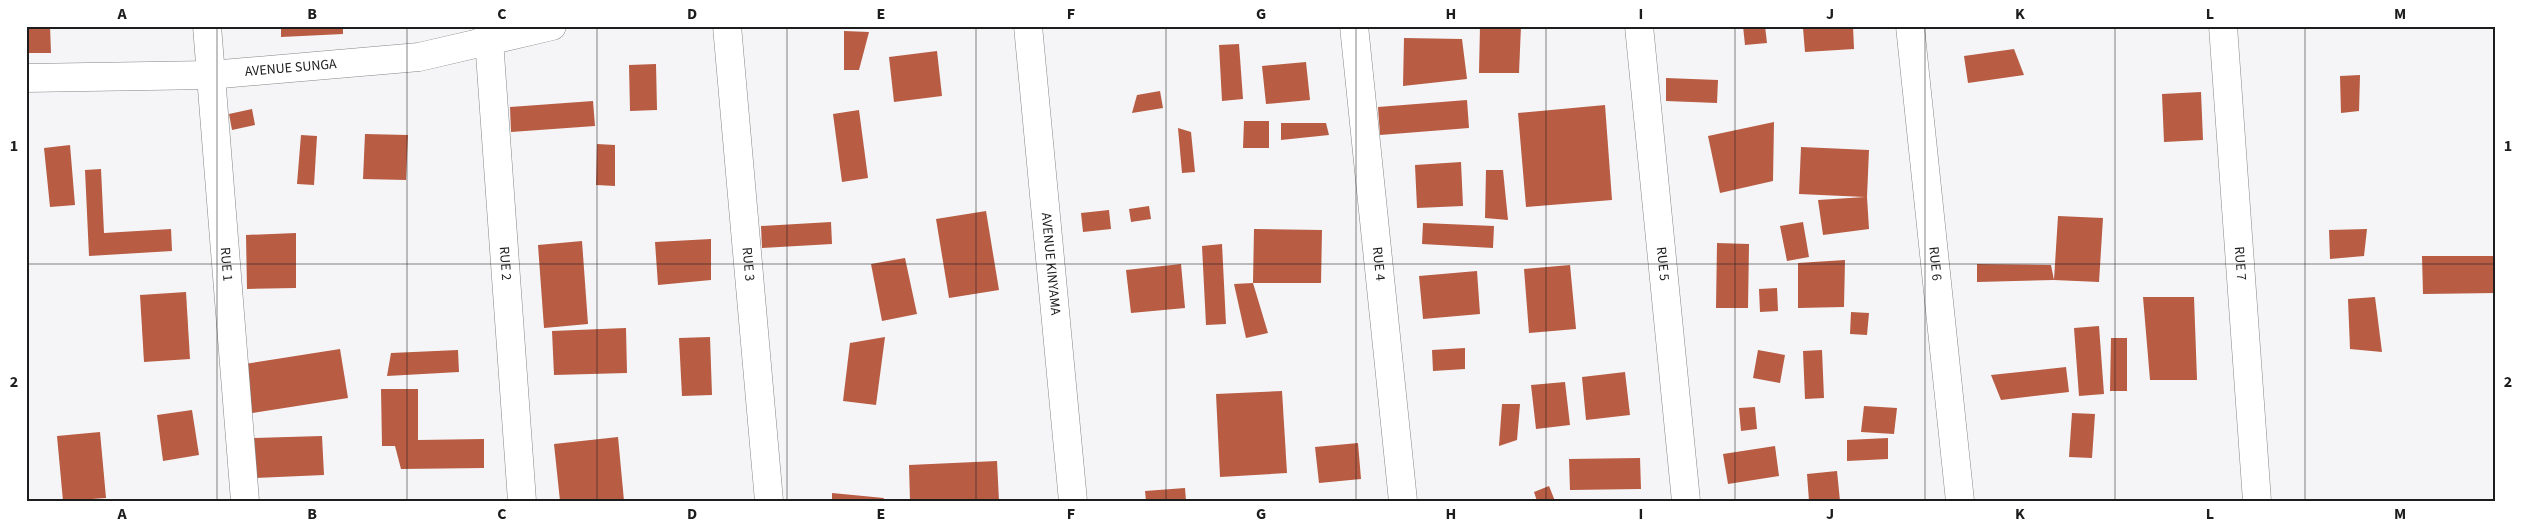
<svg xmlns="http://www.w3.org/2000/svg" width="2522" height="527" font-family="'Source Sans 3',sans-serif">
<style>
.building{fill:#b85c43}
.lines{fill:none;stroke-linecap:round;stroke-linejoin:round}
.minor-casing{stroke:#868688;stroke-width:29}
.minor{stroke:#fff;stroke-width:28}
.grid{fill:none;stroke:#1d1d1d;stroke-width:1;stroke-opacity:0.55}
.labels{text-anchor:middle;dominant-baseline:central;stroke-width:5;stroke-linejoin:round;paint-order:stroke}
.street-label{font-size:14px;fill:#1d1d1d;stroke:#fff}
.neatline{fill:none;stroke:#1d1d1d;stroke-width:2}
.grid-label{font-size:16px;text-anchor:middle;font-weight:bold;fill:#1d1d1d}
</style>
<rect width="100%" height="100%" fill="#f5f5f7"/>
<!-- building -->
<g class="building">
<path d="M 26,26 L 50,26 L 51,53 L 26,53 Z"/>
<path d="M 281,26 L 343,26 L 343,34 L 281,37 Z"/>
<path d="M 1480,26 L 1521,26 L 1519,73 L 1479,73 Z"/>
<path d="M 1743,26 L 1765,26 L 1767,43 L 1745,45 Z"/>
<path d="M 1841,26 L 1853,26 L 1854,49 L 1805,52 L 1803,28 Z"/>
<path d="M 844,31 L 869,32 L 859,70 L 844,70 Z"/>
<path d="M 1404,38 L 1462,39 L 1467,79 L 1403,86 Z"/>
<path d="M 1239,44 L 1243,99 L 1222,101 L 1219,45 Z"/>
<path d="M 2014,49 L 2024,75 L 1968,83 L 1964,56 Z"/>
<path d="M 937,51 L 942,96 L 894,102 L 889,57 Z"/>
<path d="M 1306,62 L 1310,100 L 1266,104 L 1262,66 Z"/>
<path d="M 656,64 L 657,110 L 630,111 L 629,65 Z"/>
<path d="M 2360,75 L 2359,111 L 2341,113 L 2340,76 Z"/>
<path d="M 1666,78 L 1718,80 L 1717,103 L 1666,101 Z"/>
<path d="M 1160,91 L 1163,108 L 1132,113 L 1137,95 Z"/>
<path d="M 2201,92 L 2203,140 L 2164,142 L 2162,94 Z"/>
<path d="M 1467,100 L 1469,128 L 1380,135 L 1378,107 Z"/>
<path d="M 593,101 L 595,126 L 511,132 L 510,107 Z"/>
<path d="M 1605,105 L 1612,200 L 1526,207 L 1518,113 Z"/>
<path d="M 252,109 L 255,125 L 232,130 L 229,114 Z"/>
<path d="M 859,110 L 868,178 L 842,182 L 833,114 Z"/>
<path d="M 1244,121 L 1269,121 L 1269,148 L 1243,148 Z"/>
<path d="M 1774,122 L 1773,181 L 1720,193 L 1708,136 Z"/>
<path d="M 1281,123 L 1326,123 L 1329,135 L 1281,140 Z"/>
<path d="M 1178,128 L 1191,132 L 1195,172 L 1182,173 Z"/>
<path d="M 365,134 L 408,135 L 406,180 L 363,179 Z"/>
<path d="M 301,135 L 317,136 L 314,185 L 297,184 Z"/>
<path d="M 597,144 L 615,145 L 615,186 L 596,185 Z"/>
<path d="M 70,145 L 75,205 L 50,207 L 44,148 Z"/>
<path d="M 1801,147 L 1869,150 L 1867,197 L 1869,229 L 1823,235 L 1818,200 L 1865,197 L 1799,194 Z"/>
<path d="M 1461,162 L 1463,206 L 1417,208 L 1415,165 Z"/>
<path d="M 101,169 L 104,233 L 171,229 L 172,251 L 89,256 L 85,170 Z"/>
<path d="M 1486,170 L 1503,170 L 1508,220 L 1485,218 Z"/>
<path d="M 1149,206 L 1151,219 L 1131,222 L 1129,209 Z"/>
<path d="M 1109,210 L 1111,229 L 1083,232 L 1081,213 Z"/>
<path d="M 986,211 L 999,290 L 949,298 L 936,219 Z"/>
<path d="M 2058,216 L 2103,218 L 2099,282 L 2054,280 Z"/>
<path d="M 831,222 L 832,244 L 762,248 L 761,226 Z"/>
<path d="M 1803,222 L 1809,257 L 1787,261 L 1780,226 Z"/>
<path d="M 1423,223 L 1494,226 L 1493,248 L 1422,244 Z"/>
<path d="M 1254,229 L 1322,230 L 1321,283 L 1253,283 Z"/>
<path d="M 2367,229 L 2364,256 L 2330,259 L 2329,230 Z"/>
<path d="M 296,233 L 296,288 L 247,289 L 246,235 Z"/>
<path d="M 711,239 L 711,280 L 658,285 L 655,242 Z"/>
<path d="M 582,241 L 588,324 L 544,328 L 538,245 Z"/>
<path d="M 1717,243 L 1749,244 L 1748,308 L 1716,308 Z"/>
<path d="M 1222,244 L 1226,324 L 1206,325 L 1202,246 Z"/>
<path d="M 2422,256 L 2496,256 L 2496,293 L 2423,294 Z"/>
<path d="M 905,258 L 917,314 L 882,321 L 871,264 Z"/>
<path d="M 1845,260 L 1844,307 L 1798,308 L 1798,263 Z"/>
<path d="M 1181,264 L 1185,308 L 1131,313 L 1126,270 Z"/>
<path d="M 1977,264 L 2051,265 L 2054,280 L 1977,282 Z"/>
<path d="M 1570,265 L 1576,329 L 1529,333 L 1524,269 Z"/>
<path d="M 1477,271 L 1480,314 L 1423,319 L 1419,276 Z"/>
<path d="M 1253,283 L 1268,333 L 1246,338 L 1234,284 Z"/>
<path d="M 1777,288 L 1778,311 L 1760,312 L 1759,289 Z"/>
<path d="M 186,292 L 190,359 L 144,362 L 140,295 Z"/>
<path d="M 2143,297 L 2194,297 L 2197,380 L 2150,380 Z"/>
<path d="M 2375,297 L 2382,352 L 2350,349 L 2348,299 Z"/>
<path d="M 1851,312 L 1869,313 L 1867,335 L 1850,334 Z"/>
<path d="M 2099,326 L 2104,394 L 2079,396 L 2074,328 Z"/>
<path d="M 626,328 L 627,373 L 554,375 L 552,331 Z"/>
<path d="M 710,337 L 712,395 L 682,396 L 679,338 Z"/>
<path d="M 885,337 L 876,405 L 843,401 L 850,343 Z"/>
<path d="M 2111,338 L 2127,338 L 2127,391 L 2110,391 Z"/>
<path d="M 1465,348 L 1465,369 L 1433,371 L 1432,350 Z"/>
<path d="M 340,349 L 348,398 L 252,413 L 245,364 Z"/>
<path d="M 458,350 L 459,372 L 387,376 L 391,353 Z"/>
<path d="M 1758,350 L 1785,355 L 1780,383 L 1753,378 Z"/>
<path d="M 1822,350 L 1824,398 L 1805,399 L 1803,351 Z"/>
<path d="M 2066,367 L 2069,392 L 2001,400 L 1991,375 Z"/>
<path d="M 1625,372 L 1630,415 L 1586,420 L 1582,377 Z"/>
<path d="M 1565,382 L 1570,425 L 1536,429 L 1531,385 Z"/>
<path d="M 381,389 L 418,389 L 418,440 L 484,439 L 484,468 L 401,469 L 395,446 L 382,446 Z"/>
<path d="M 1282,391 L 1287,473 L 1220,477 L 1216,394 Z"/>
<path d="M 1502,404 L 1520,404 L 1517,440 L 1499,446 Z"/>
<path d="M 1864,406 L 1897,408 L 1894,434 L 1861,432 Z"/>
<path d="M 1755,407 L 1757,429 L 1741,431 L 1739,408 Z"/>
<path d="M 192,410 L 199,455 L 163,461 L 157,415 Z"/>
<path d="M 2072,413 L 2095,414 L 2092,458 L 2069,457 Z"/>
<path d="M 100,432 L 106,498 L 63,501 L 57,436 Z"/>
<path d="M 322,436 L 324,475 L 255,478 L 253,438 Z"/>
<path d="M 618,437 L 624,501 L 560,501 L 554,444 Z"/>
<path d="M 1888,438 L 1888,459 L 1847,461 L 1847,440 Z"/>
<path d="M 1358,443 L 1361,479 L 1319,483 L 1315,447 Z"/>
<path d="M 1775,446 L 1779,476 L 1728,484 L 1723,454 Z"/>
<path d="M 1640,458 L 1641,489 L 1570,490 L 1569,459 Z"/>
<path d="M 997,461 L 999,501 L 910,501 L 909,465 Z"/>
<path d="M 1837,471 L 1840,501 L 1809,501 L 1807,474 Z"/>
<path d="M 1549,486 L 1555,501 L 1537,501 L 1534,492 Z"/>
<path d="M 1185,488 L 1186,501 L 1146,501 L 1145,491 Z"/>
<path d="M 832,493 L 884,498 L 883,501 L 832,501 Z"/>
</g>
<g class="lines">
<defs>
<g id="minor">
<path id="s1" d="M 207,26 L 245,501"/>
<path id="s2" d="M 488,26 L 522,501"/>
<path id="s3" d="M 727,26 L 769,501"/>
<path id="s4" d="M 1028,26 L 1073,501"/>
<path id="s5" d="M 1354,26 L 1403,501"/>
<path id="s6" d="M 1639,26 L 1686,501"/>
<path id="s7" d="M 1910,26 L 1960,501"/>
<path id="s8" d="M 2223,26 L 2257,501"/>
<path id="s9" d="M 26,78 L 210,75 L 419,57 L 552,26"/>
</g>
</defs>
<!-- minor casing -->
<use href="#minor" class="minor-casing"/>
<!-- minor -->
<use href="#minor" class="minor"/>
</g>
<!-- grid -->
<path class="grid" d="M 217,26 L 217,501M 407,26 L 407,501M 597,26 L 597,501M 787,26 L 787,501M 976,26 L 976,501M 1166,26 L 1166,501M 1356,26 L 1356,501M 1546,26 L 1546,501M 1735,26 L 1735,501M 1925,26 L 1925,501M 2115,26 L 2115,501M 2305,26 L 2305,501M 26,264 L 2496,264"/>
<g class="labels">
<!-- street labels -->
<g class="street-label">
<text stroke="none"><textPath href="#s9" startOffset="265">AVENUE SUNGA</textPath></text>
<text stroke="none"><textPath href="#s5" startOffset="239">RUE 4</textPath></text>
<text stroke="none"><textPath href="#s1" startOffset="239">RUE 1</textPath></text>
<text stroke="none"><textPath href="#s2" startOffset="238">RUE 2</textPath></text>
<text stroke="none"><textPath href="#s3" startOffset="239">RUE 3</textPath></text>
<text stroke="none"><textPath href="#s4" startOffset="239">AVENUE KINYAMA</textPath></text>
<text stroke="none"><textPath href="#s6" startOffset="239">RUE 5</textPath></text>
<text stroke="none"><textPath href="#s7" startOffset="239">RUE 6</textPath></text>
<text stroke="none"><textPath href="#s8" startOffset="238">RUE 7</textPath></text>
</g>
</g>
<!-- border -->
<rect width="2522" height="527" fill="none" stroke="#ffffff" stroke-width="55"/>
<rect x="28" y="28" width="2466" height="472" class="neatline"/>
<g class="grid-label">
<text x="122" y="19">A</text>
<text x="312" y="19">B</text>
<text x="502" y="19">C</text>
<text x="692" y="19">D</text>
<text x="881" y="19">E</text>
<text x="1071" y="19">F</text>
<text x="1261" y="19">G</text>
<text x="1451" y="19">H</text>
<text x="1641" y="19">I</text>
<text x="1830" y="19">J</text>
<text x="2020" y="19">K</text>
<text x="2210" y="19">L</text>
<text x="2400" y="19">M</text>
<text x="14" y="151">1</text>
<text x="2508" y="151">1</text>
<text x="14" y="387">2</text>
<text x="2508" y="387">2</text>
<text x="122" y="519">A</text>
<text x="312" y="519">B</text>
<text x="502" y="519">C</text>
<text x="692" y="519">D</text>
<text x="881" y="519">E</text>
<text x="1071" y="519">F</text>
<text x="1261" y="519">G</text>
<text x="1451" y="519">H</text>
<text x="1641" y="519">I</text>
<text x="1830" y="519">J</text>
<text x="2020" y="519">K</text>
<text x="2210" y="519">L</text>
<text x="2400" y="519">M</text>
</g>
</svg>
